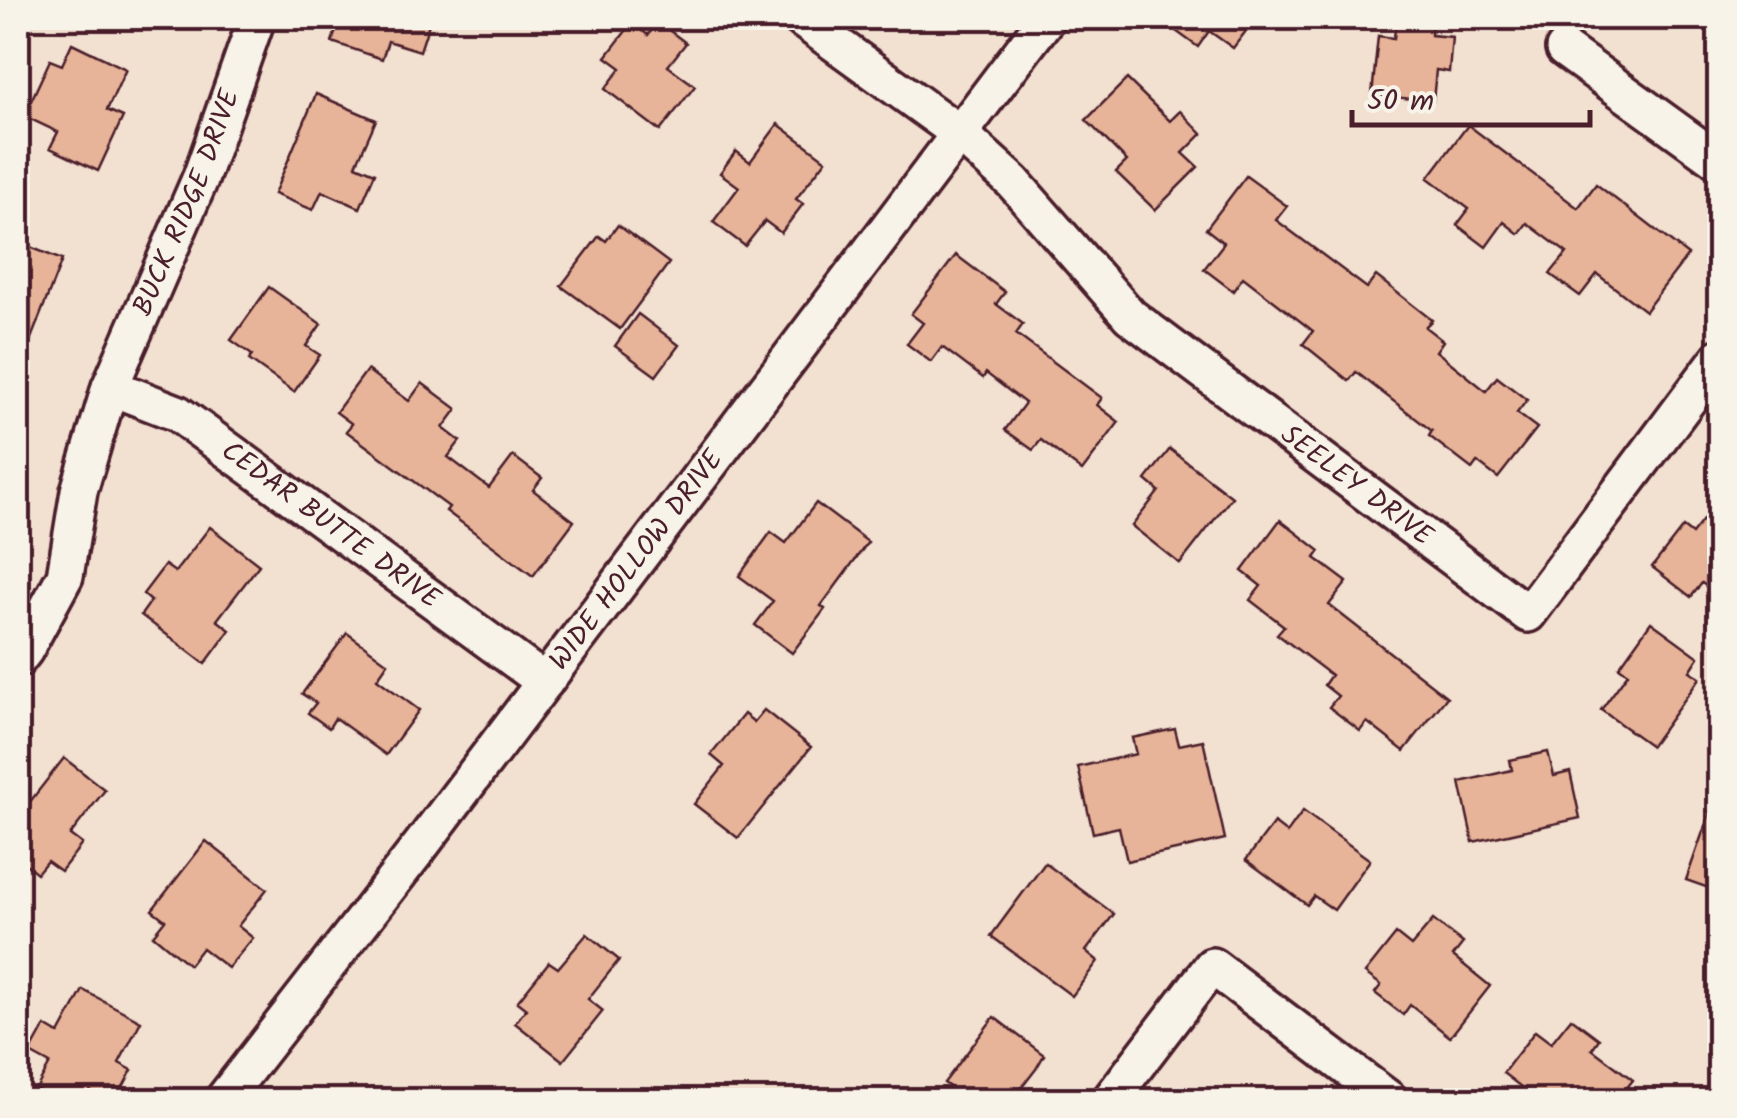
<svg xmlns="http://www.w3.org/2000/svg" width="1737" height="1118" font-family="Kalam,sans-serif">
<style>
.building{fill:#e7b499;stroke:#4a1f2b;stroke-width:2.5}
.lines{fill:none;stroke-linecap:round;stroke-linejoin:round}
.street-casing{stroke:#4a1f2b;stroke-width:42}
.street{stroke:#f7f3e8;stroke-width:35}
.labels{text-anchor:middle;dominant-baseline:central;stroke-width:9;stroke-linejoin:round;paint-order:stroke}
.street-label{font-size:28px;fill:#4a1f2b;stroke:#f7f3e8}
</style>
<rect width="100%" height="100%" fill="#f2e0d0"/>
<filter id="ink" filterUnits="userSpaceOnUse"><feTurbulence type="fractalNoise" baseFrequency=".01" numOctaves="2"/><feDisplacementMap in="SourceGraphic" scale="20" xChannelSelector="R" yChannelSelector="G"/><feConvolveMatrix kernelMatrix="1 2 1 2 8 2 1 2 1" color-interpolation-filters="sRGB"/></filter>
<g filter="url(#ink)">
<!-- building -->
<g class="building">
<path d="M 333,18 L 431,18 L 420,51 L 388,41 L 382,59 L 332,42 L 338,24 L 332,22 Z"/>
<path d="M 1158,18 L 1256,18 L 1233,48 L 1209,31 L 1198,47 Z"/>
<path d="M 1396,19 L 1432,22 L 1431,35 L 1452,37 L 1449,72 L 1436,70 L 1433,101 L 1372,95 L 1378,36 L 1394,38 Z"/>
<path d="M 658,22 L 686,43 L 668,66 L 695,86 L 660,131 L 605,89 L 621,68 L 606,57 L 632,23 L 648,35 Z"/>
<path d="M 72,43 L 126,69 L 107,110 L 123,117 L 98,171 L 50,148 L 58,132 L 24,116 L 50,60 L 62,65 Z"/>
<path d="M 1127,79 L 1170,121 L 1180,111 L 1202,134 L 1183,153 L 1198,167 L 1155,210 L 1116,172 L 1127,161 L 1086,120 Z"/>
<path d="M 316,94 L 376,120 L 356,165 L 375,173 L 360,208 L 322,191 L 313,210 L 274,194 Z"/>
<path d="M 778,124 L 826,160 L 796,199 L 803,204 L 781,233 L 765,221 L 745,246 L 713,222 L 739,187 L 720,173 L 736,151 L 750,162 Z"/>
<path d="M 1468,125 L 1578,208 L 1596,184 L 1688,255 L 1645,311 L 1597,274 L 1580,296 L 1550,274 L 1567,253 L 1527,223 L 1519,234 L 1504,222 L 1486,247 L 1457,225 L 1469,209 L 1428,178 Z"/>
<path d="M 1246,176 L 1287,206 L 1276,220 L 1367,288 L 1376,276 L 1432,320 L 1425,327 L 1443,341 L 1436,351 L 1486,391 L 1497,377 L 1527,400 L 1517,413 L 1537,428 L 1498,478 L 1477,462 L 1472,469 L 1429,436 L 1432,431 L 1356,372 L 1349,381 L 1303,344 L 1313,331 L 1243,277 L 1233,291 L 1204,269 L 1224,243 L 1206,229 Z"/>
<path d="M 618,225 L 669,263 L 620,329 L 561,286 L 599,236 L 606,241 Z"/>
<path d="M 18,242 L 62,260 L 19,369 L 18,368 Z"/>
<path d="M 956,255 L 1005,292 L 996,304 L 1023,324 L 1016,334 L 1102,398 L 1097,405 L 1119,422 L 1082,471 L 1041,440 L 1033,450 L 1005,430 L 1025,403 L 986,373 L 983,378 L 942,347 L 931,362 L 907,344 L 923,323 L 911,314 Z"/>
<path d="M 269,287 L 321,324 L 306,346 L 320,355 L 294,392 L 249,360 L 252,355 L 231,340 Z"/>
<path d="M 638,314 L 679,345 L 656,376 L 615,346 Z"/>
<path d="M 367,370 L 409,401 L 422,383 L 457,409 L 443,428 L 460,441 L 448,457 L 489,488 L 513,456 L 542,478 L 533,490 L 574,521 L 533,576 L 446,511 L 449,507 L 346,431 L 352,424 L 336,412 Z"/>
<path d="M 1170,449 L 1232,497 L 1180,564 L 1132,526 L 1159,491 L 1146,480 Z"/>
<path d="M 1720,498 L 1720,597 L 1702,583 L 1691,597 L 1652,567 L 1683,527 L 1692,534 Z"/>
<path d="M 816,503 L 868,542 L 821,606 L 825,609 L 792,653 L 755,625 L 773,601 L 739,576 L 771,532 L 786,543 Z"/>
<path d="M 1280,520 L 1320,551 L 1315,558 L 1347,582 L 1329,605 L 1447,697 L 1404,751 L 1367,722 L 1360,731 L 1329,707 L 1338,696 L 1324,685 L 1331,675 L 1277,634 L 1284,626 L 1250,600 L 1261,586 L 1242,571 Z"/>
<path d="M 210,527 L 259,565 L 217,620 L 230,630 L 205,664 L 141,615 L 151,601 L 143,594 L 165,565 L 175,572 Z"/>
<path d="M 1651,622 L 1699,657 L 1690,671 L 1700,678 L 1651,746 L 1601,710 L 1628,673 L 1619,667 Z"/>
<path d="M 347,633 L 388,663 L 377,679 L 419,710 L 386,755 L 335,718 L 329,728 L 308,713 L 316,703 L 302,694 Z"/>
<path d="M 764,710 L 811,747 L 738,838 L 694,804 L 724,766 L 711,755 L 744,714 L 754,722 Z"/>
<path d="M 1175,729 L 1179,745 L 1203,740 L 1225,839 L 1127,861 L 1119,827 L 1093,833 L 1078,767 L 1136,754 L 1132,738 Z"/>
<path d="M 1548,752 L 1554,776 L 1570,772 L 1580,818 L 1473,842 L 1460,782 L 1512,770 L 1510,760 Z"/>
<path d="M 64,758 L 105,790 L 70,835 L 82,844 L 61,871 L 47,861 L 37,873 L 18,858 L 18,794 L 29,803 Z"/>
<path d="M 1716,795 L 1720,796 L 1720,892 L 1686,880 Z"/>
<path d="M 1303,811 L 1370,860 L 1334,910 L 1314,896 L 1307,905 L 1246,860 L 1274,823 L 1287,833 Z"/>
<path d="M 206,841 L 267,889 L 238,926 L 253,938 L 228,968 L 202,948 L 189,965 L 153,935 L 165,920 L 152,910 Z"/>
<path d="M 1045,863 L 1114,914 L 1086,951 L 1098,961 L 1072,996 L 991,936 Z"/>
<path d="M 1433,920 L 1463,943 L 1453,956 L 1490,986 L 1450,1037 L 1410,1005 L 1403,1015 L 1375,993 L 1381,985 L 1365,973 L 1396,934 L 1411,946 Z"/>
<path d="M 587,934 L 619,960 L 588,999 L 603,1011 L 563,1061 L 515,1023 L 526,1009 L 517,1002 L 549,962 L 558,968 Z"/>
<path d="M 83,990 L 141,1021 L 119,1063 L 132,1070 L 116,1100 L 108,1100 L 90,1091 L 85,1100 L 57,1100 L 36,1089 L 50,1064 L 30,1053 L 45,1026 L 59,1034 Z"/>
<path d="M 994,1017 L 1044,1055 L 1036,1069 L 1012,1100 L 941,1100 L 951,1088 L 944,1083 Z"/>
<path d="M 1571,1018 L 1599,1039 L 1592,1049 L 1633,1080 L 1617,1100 L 1538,1100 L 1503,1073 L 1535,1031 L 1551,1043 Z"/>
</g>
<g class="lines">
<defs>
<g id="street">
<path id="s1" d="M 800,18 L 959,133 L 1013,182 L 1130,316 L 1528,614 L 1720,357"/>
<path d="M 1564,49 L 1720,162"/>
<path id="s2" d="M 110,387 L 177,413 L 545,682"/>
<path id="s3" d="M 18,659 L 25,650 L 65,576 L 79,491 L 110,387 L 201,177 L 257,18"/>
<path id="s4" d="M 223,1100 L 422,844 L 1047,18"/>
<path d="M 1110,1100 L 1212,966 L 1390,1100"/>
</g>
</defs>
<!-- street casing -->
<use href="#street" class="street-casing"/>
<!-- street -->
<use href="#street" class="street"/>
</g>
</g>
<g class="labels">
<!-- street labels -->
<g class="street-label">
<text stroke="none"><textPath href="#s3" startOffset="490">BUCK RIDGE DRIVE</textPath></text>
<text stroke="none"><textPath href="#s1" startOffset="730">SEELEY DRIVE</textPath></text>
<text stroke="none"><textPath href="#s2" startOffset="262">CEDAR BUTTE DRIVE</textPath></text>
<text stroke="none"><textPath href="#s4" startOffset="680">WIDE HOLLOW DRIVE</textPath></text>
</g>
</g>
<!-- margin -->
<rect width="1737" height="1118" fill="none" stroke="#f7f3e8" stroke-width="60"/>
<rect x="30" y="30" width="1677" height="1058" fill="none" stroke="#4a1f2b" stroke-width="4" filter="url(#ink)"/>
<!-- scale -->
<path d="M1352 110v15h238v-15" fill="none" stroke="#4a1f2b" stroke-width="5"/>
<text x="1367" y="110" font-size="30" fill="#4a1f2b" stroke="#f7f3e8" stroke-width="8" paint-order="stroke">50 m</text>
</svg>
